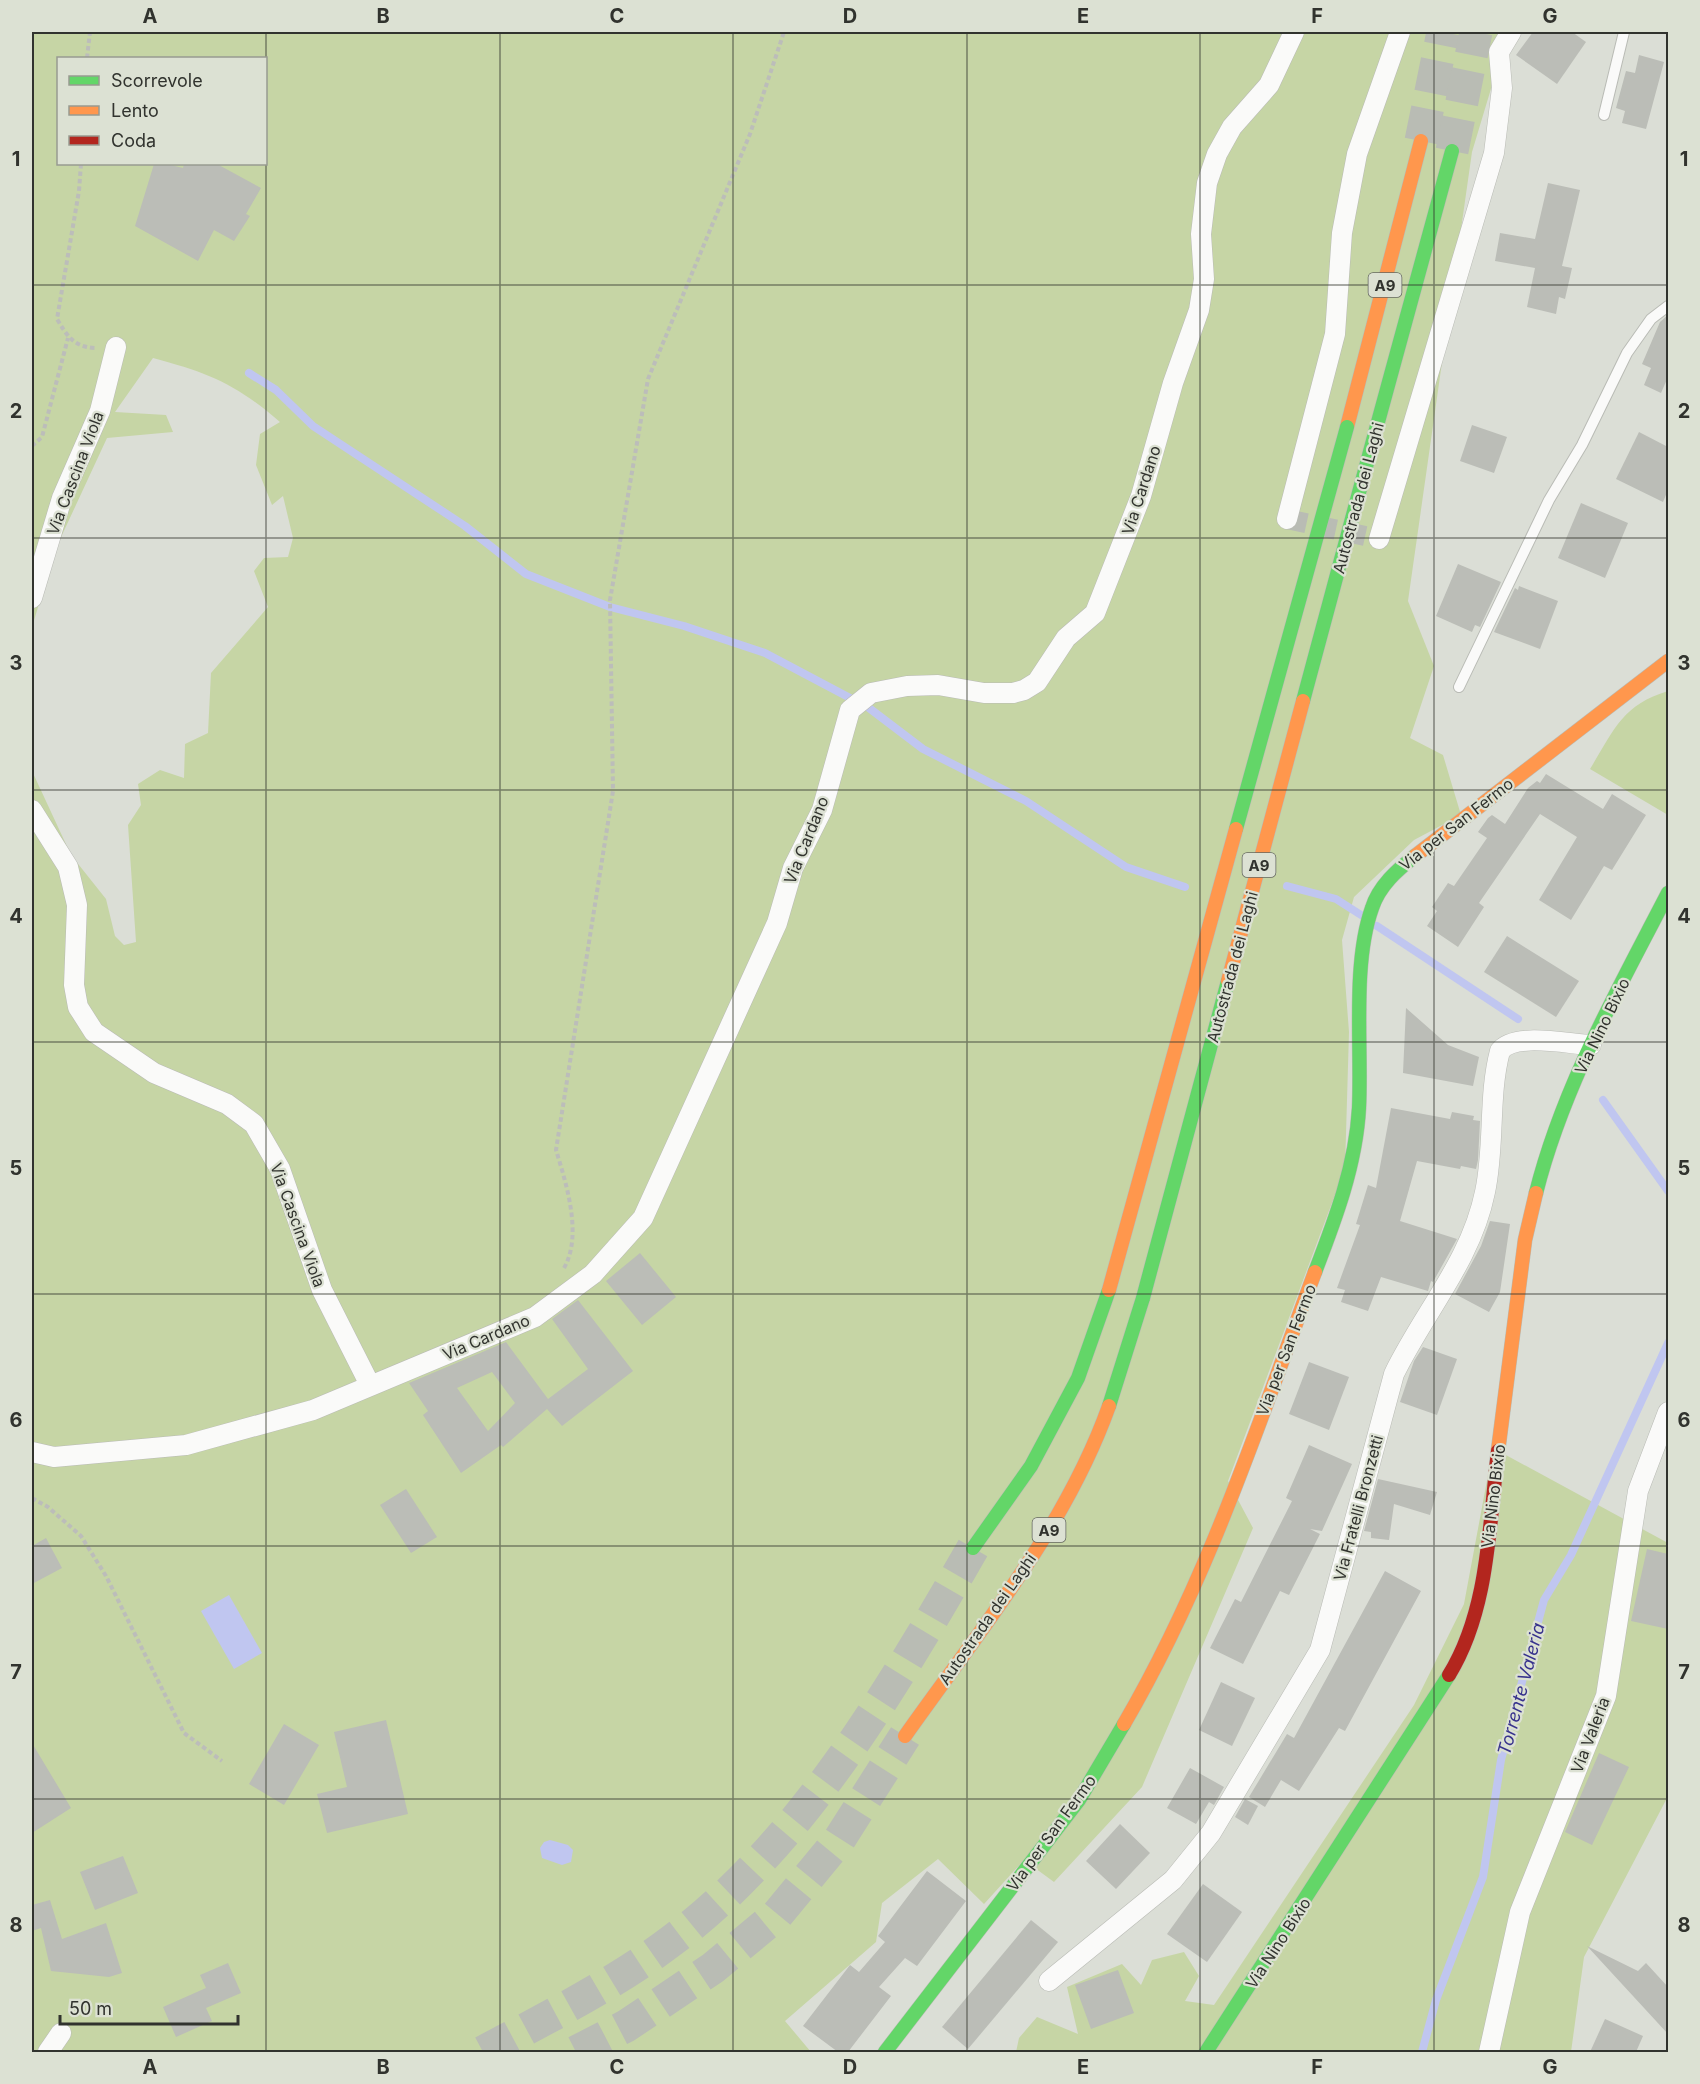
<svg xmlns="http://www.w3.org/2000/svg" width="1700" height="2084" font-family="Inter,sans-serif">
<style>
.green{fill:#c6d5a5;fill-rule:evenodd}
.water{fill:#c0c6f0}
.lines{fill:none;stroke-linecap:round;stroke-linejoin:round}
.stream{stroke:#c0c6f0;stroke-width:8}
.building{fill:#bbbdb7;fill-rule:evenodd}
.street-tunnel{stroke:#b9bcb4;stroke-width:20;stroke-dasharray:20 10;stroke-linecap:butt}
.highway-tunnel{stroke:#b9bcb4;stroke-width:33;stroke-dasharray:33 16;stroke-linecap:butt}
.lane-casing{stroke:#b9bbb5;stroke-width:12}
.street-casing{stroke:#b9bbb5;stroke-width:21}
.fast-casing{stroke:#b9bbb5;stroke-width:15}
.slow-casing{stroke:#b9bbb5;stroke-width:15}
.jam-casing{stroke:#b9bbb5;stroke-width:15}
.path{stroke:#bcbdba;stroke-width:4;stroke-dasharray:4.5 3;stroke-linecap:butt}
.lane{stroke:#fafaf9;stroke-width:10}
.street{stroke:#fafaf9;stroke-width:20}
.fast{stroke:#63d668;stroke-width:14}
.slow{stroke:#ff974d;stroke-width:14}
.jam{stroke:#b3261e;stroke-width:14}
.fast-bridge-casing{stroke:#babbb8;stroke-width:15;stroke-linecap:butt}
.slow-bridge-casing{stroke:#babbb8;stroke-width:15;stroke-linecap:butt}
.fast-bridge{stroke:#63d668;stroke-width:14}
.slow-bridge{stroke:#ff974d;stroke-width:14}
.grid{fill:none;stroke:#31332e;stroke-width:1.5;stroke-opacity:0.55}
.labels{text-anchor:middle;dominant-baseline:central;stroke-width:4.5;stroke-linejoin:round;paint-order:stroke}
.shield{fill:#dce1d3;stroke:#646760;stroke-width:1.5}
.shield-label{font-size:15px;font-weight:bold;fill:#31332e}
.street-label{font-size:16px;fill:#31332e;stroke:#dce1d3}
.water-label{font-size:18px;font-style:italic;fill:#38338d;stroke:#dce1d3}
.neatline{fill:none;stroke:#31332e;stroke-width:2}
.grid-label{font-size:20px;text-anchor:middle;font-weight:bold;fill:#31332e}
</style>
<rect width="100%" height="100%" fill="#dbded6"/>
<!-- green -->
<g class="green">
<path d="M 32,32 L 1508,32 L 1472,152 L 1408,601 L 1434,666 L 1410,738 L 1443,755 L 1461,815 L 1414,840 L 1354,897 L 1342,940 L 1349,1032 L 1345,1168 L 1228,1481 L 1253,1528 L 1142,1787 L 1054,1882 L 1024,1860 L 984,1904 L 938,1859 L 882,1903 L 876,1942 L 785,2021 L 811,2052 L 32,2052 L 32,771 L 71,855 L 106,899 L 115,936 L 124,945 L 136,942 L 128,825 L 141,805 L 138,784 L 160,770 L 184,778 L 185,744 L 208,733 L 211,673 L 268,607 L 254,571 L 264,558 L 288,557 L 293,538 L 283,496 L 272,505 L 256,465 L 260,434 L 280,422 C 236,384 209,373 153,358 L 115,412 L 166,415 L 173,432 L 107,438 L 56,548 L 32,627 ZM 58,58 L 266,58 L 266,164 L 58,164 Z"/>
<path d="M 1668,691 L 1668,815 L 1590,769 C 1614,730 1622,705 1668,691 Z"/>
<path d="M 1493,1448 L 1668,1543 L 1668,1801 L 1666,1800 L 1584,1957 L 1571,2052 L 1016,2052 L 1019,2038 L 1037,2017 L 1078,2034 L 1067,1987 L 1122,1964 L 1141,1985 L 1152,1960 L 1184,1952 L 1199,1976 L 1185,2001 L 1214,2005 L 1414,1705 L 1464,1604 Z"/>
</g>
<!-- water -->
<g class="water">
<path d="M 229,1595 L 262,1653 L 234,1669 L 201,1611 Z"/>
<path d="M 550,1840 L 568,1845 L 573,1850 L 571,1862 L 562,1865 L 542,1858 L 540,1848 L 544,1842 Z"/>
</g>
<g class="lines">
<!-- stream -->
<g class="stream">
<path d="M 249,373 L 276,390 L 313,426 L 465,526 L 526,574 L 610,607 L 684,626 L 765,653 L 869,708 L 923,749 L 1026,801 L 1126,867 L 1185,887"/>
<path d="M 1287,886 L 1336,899 L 1361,915"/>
<path d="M 1377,926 L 1518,1019"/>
<path d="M 1603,1100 L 1668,1191"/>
<path d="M 1422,2052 L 1436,2000 L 1483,1877 L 1501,1760 L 1544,1600 L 1571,1555 L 1668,1343"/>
</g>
</g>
<!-- building -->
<g class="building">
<path d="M 1533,32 L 1572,32 L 1586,42 L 1557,84 L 1516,55 Z"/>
<path d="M 1639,55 L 1664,62 L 1646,129 L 1622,123 L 1625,111 L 1616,108 L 1626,71 L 1635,73 Z"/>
<path d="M 154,164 L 167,164 L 183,168 L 184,164 L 217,164 L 261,188 L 246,214 L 250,216 L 234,241 L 214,230 L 198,261 L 135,226 Z"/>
<path d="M 1548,183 L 1580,190 L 1562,266 L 1572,268 L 1565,299 L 1559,297 L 1556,314 L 1527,307 L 1535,268 L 1495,261 L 1500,233 L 1535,239 Z"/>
<path d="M 1668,315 L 1668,377 L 1661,393 L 1644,385 L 1651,368 L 1642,364 L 1660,322 Z"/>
<path d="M 1472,425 L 1507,437 L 1494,473 L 1460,461 Z"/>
<path d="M 1639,432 L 1668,447 L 1668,490 L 1663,502 L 1616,479 Z"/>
<path d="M 1581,503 L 1628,523 L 1605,578 L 1558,558 Z"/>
<path d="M 1458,564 L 1501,582 L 1480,627 L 1475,625 L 1472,632 L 1436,616 Z"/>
<path d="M 1519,586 L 1558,601 L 1540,649 L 1494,632 L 1515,588 L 1518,590 Z"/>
<path d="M 1546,774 L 1603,809 L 1612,794 L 1646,815 L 1612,870 L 1604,866 L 1571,920 L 1539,900 L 1577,837 L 1540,814 L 1479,903 L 1484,907 L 1458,947 L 1427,926 L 1437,911 L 1432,907 L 1448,883 L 1454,886 L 1487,838 L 1478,832 L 1488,818 L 1492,815 L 1505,824 L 1528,788 L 1537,781 L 1540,783 Z"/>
<path d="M 1507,936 L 1579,981 L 1556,1017 L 1484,972 Z"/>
<path d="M 1406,1008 L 1448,1045 L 1479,1057 L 1473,1086 L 1403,1073 Z"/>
<path d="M 1391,1108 L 1450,1119 L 1452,1112 L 1474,1116 L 1473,1120 L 1480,1121 L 1478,1160 L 1476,1169 L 1461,1166 L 1460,1169 L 1417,1161 L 1400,1221 L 1457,1239 L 1433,1282 L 1431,1281 L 1428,1291 L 1381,1277 L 1368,1311 L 1341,1302 L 1345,1290 L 1337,1288 L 1360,1225 L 1356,1224 L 1368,1185 L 1376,1188 Z"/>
<path d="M 1490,1221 L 1510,1224 L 1500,1292 L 1489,1312 L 1455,1294 L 1481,1246 Z"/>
<path d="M 640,1253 L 676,1297 L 642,1325 L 606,1281 Z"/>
<path d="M 578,1300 L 633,1371 L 562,1426 L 547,1409 L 503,1447 L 501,1445 L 461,1473 L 423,1415 L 428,1411 L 409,1383 L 506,1342 L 548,1399 L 588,1369 L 552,1319 ZM 492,1372 L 515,1403 L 488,1431 L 457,1388 Z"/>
<path d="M 1423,1347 L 1457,1359 L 1437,1415 L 1400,1402 L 1414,1361 Z"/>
<path d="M 1309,1362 L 1349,1377 L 1329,1430 L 1289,1414 Z"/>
<path d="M 1309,1445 L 1352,1464 L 1322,1531 L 1310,1529 L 1320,1534 L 1289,1595 L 1280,1591 L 1243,1664 L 1210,1648 L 1235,1599 L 1241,1602 L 1292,1501 L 1286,1498 Z"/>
<path d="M 1378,1479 L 1437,1492 L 1430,1515 L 1394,1504 L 1389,1540 L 1371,1538 L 1371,1532 L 1364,1531 Z"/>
<path d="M 406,1489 L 437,1537 L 411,1553 L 380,1505 Z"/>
<path d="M 46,1538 L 62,1568 L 32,1584 L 32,1546 Z"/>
<path d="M 1647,1549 L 1668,1554 L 1668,1629 L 1631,1621 Z"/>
<path d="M 1385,1571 L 1421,1591 L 1345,1731 L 1339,1728 L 1299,1791 L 1281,1780 L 1265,1807 L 1249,1797 L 1287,1734 L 1294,1738 Z"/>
<path d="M 1221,1682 L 1255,1698 L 1232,1746 L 1199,1730 Z"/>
<path d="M 386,1720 L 408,1814 L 327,1833 L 317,1794 L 347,1787 L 334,1732 Z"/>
<path d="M 284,1724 L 319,1745 L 284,1805 L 249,1784 Z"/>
<path d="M 32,1743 L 71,1808 L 32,1833 Z"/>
<path d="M 1599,1753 L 1629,1767 L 1592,1845 L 1565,1832 Z"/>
<path d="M 1190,1768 L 1224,1787 L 1214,1805 L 1209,1802 L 1196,1824 L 1167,1808 Z"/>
<path d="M 1245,1799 L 1258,1806 L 1248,1825 L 1235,1817 Z"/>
<path d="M 1120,1824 L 1150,1853 L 1116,1889 L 1086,1861 Z"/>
<path d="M 123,1856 L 138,1893 L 95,1910 L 80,1872 Z"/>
<path d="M 927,1871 L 966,1901 L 917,1966 L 905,1958 L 879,1987 L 891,1996 L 848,2052 L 838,2052 L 803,2026 L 850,1965 L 859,1972 L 885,1942 L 878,1936 Z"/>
<path d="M 1203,1884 L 1242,1912 L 1207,1962 L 1167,1934 Z"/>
<path d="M 50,1900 L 62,1939 L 106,1923 L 122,1973 L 109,1977 L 51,1971 L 41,1928 L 32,1931 L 32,1905 Z"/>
<path d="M 1031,1920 L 1058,1942 L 968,2049 L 942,2027 Z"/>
<path d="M 1587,1946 L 1638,1971 L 1646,1963 L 1668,1987 L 1668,2034 Z"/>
<path d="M 228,1963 L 241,1993 L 206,2008 L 212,2021 L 176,2037 L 163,2007 L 206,1988 L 200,1975 Z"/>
<path d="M 1118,1970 L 1134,2013 L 1091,2029 L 1075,1985 Z"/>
<path d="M 1605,2019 L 1643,2036 L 1636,2052 L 1590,2052 Z"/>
</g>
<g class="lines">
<!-- street-tunnel -->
<path class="street-tunnel" d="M 1287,519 L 1379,539"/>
<!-- highway-tunnel -->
<g class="highway-tunnel">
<path d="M 1421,141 L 1443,32"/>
<path d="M 1452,151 L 1476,32"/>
<path d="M 483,2052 C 548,2017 615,1984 674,1939 C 802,1843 895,1684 973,1548"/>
<path d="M 576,2052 L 626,2026 L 713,1968 L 777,1915 L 839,1840 L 905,1736"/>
</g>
<defs>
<g id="lane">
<path d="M 1604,115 L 1624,32"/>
<path d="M 1459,687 L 1549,500 L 1582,445 L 1627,353 L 1651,319 L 1668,306"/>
</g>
<g id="street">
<path d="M 1287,519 L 1335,334 L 1342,233 L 1357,154 L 1400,32"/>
<path d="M 1379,539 L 1494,153 L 1502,88 L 1499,52 L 1511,32"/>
<path d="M 32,598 L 62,498 L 100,411 L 116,347"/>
<path d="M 32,810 L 68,867 L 77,905 L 74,985 L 78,1007 L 94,1032 L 154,1073 L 227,1104 L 254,1124 L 280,1169 L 322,1290 L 370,1385"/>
<path d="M 32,1452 L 54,1457 L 186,1445 L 313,1410 L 535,1317 L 593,1274 L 643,1218 L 777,923 L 793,868 L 822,810 L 850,710 L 871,693 L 907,686 L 938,685 L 984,693 L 1013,693 L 1024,690 L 1037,682 L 1066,638 L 1095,613 L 1141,496 L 1173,383 L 1199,310 L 1204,279 L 1201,234 L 1207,183 L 1217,154 L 1232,127 L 1269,85 L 1294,32"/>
<path d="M 1049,1981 L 1173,1880 L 1211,1833 L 1320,1650 L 1394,1374 C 1424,1312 1471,1261 1485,1192 C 1495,1146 1488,1096 1500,1051 C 1514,1032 1568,1044 1591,1045"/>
<path d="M 48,2052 L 61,2033"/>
<path d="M 1489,2052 L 1520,1912 L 1606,1696 L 1638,1491 L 1668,1412"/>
</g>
<g id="fast">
<path d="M 1375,433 L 1452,151"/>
<path d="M 1536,1193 C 1563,1086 1618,990 1668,893"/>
<path d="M 1315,1272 C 1335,1220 1356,1165 1359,1108 C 1362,1048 1352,964 1372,908 C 1379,886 1397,870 1415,856"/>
<path d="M 1109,1406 L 1143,1298"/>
<path d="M 973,1548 L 1031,1466 L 1078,1378 L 1109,1290"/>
<path d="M 885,2052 L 1079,1800 L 1124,1724"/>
<path d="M 1206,2052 L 1449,1675"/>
</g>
<g id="slow">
<path d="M 1347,427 L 1421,141"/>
<path d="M 1415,856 L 1668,661"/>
<path d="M 1498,1451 L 1525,1240 L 1536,1193"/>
<path d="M 1124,1724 C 1207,1582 1258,1425 1315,1272"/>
<path d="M 905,1736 C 979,1631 1065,1529 1109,1406"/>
</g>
<path id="jam" d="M 1449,1675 C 1489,1610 1489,1525 1498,1451"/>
</defs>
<!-- lane casing -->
<use href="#lane" class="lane-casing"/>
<!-- street casing -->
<use href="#street" class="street-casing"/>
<!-- fast casing -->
<use href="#fast" class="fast-casing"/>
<!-- slow casing -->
<use href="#slow" class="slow-casing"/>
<!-- jam casing -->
<use href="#jam" class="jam-casing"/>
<!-- path -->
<g class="path">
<path d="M 87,58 L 90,32"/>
<path d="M 81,164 L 79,191 L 57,319 C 67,336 74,347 95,348"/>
<path d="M 32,446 L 42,437 L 68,338"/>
<path d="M 564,1268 C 583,1235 566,1183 556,1150 L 613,791 L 610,600 L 648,379 L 750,134 L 784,32"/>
<path d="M 32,1498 L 48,1507 L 81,1536 L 106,1576 L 184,1733 L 222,1761"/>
</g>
<!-- lane -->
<use href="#lane" class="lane"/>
<!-- street -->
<use href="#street" class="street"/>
<!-- fast -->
<use href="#fast" class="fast"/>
<!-- slow -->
<use href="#slow" class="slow"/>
<!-- jam -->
<use href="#jam" class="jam"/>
<defs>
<g id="fast-bridge">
<path d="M 1303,701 L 1375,433"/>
<path d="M 1236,829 L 1347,427"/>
<path d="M 1143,1298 L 1228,981"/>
</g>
<g id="slow-bridge">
<path d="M 1228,981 L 1303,701"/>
<path d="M 1109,1290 L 1236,829"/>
</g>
</defs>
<!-- fast-bridge casing -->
<use href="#fast-bridge" class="fast-bridge-casing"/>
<!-- slow-bridge casing -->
<use href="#slow-bridge" class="slow-bridge-casing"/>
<!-- fast-bridge -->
<use href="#fast-bridge" class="fast-bridge"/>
<!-- slow-bridge -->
<use href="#slow-bridge" class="slow-bridge"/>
</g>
<!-- grid -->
<path class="grid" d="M 266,32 L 266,2052M 500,32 L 500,2052M 733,32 L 733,2052M 967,32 L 967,2052M 1200,32 L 1200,2052M 1434,32 L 1434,2052M 32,285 L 1668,285M 32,538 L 1668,538M 32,790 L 1668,790M 32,1042 L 1668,1042M 32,1294 L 1668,1294M 32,1546 L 1668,1546M 32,1799 L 1668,1799"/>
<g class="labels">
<!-- shield labels -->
<g class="shield">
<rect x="1368.5" y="273" width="33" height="24" rx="4.5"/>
<rect x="1242.5" y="853" width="33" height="24" rx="4.5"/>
<rect x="1032.5" y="1518" width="33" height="24" rx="4.5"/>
</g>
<g class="shield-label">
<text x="1385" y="285">A9</text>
<text x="1259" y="865">A9</text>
<text x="1049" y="1530">A9</text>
</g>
<!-- street labels -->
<g class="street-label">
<text transform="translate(75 473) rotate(-69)">Via Cascina Viola</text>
<text transform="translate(1141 490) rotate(-72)">Via Cardano</text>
<text transform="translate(1358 498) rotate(-75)">Autostrada dei Laghi</text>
<text transform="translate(1456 824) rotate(-38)">Via per San Fermo</text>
<text transform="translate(806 840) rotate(-68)">Via Cardano</text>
<text transform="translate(1232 967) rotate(-75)">Autostrada dei Laghi</text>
<text transform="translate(1602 1026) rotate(-64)">Via Nino Bixio</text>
<text transform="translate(298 1225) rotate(70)">Via Cascina Viola</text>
<text transform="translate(486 1337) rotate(-23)">Via Cardano</text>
<text transform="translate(1286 1350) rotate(-69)">Via per San Fermo</text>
<text transform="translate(1493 1496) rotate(-83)">Via Nino Bixio</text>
<text transform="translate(1358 1508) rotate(-75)">Via Fratelli Bronzetti</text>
<text transform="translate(987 1619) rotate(-55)">Autostrada dei Laghi</text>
<text transform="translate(1590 1735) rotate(-69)">Via Valeria</text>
<text transform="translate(1051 1833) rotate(-54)">Via per San Fermo</text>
<text transform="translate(1278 1943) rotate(-57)">Via Nino Bixio</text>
</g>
<!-- water labels -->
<g class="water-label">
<text transform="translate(1521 1689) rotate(-75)">Torrente Valeria</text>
</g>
</g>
<!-- border -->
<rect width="1700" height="2084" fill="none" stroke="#dce1d3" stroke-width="66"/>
<!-- legend -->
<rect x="57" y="57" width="210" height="108" fill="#dce1d3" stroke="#989b91" stroke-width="1.5"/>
<rect x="69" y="76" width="30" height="9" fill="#63d668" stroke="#989b91" stroke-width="1.5"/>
<text x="111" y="87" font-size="18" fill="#31332e">Scorrevole</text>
<rect x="69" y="106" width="30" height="9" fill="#ff974d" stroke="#989b91" stroke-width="1.5"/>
<text x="111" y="117" font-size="18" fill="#31332e">Lento</text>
<rect x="69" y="136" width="30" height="9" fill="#b3261e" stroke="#989b91" stroke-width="1.5"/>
<text x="111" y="147" font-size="18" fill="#31332e">Coda</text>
<!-- scale -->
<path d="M60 2015v9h178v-9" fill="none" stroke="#31332e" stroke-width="3"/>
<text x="69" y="2015" font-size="18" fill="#31332e" stroke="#dce1d3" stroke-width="4.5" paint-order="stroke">50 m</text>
<rect x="33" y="33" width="1634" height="2018" class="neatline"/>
<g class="grid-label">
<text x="150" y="23">A</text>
<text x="383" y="23">B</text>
<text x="617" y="23">C</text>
<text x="850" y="23">D</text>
<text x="1083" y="23">E</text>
<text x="1317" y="23">F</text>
<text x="1550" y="23">G</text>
<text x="16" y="166">1</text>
<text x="1684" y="166">1</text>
<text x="16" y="418">2</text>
<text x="1684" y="418">2</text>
<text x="16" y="670">3</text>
<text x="1684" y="670">3</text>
<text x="16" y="923">4</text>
<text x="1684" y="923">4</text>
<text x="16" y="1175">5</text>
<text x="1684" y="1175">5</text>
<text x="16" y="1427">6</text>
<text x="1684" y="1427">6</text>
<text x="16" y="1679">7</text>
<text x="1684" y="1679">7</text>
<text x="16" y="1932">8</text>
<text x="1684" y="1932">8</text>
<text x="150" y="2074">A</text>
<text x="383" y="2074">B</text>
<text x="617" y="2074">C</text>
<text x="850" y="2074">D</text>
<text x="1083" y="2074">E</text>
<text x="1317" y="2074">F</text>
<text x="1550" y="2074">G</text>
</g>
</svg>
